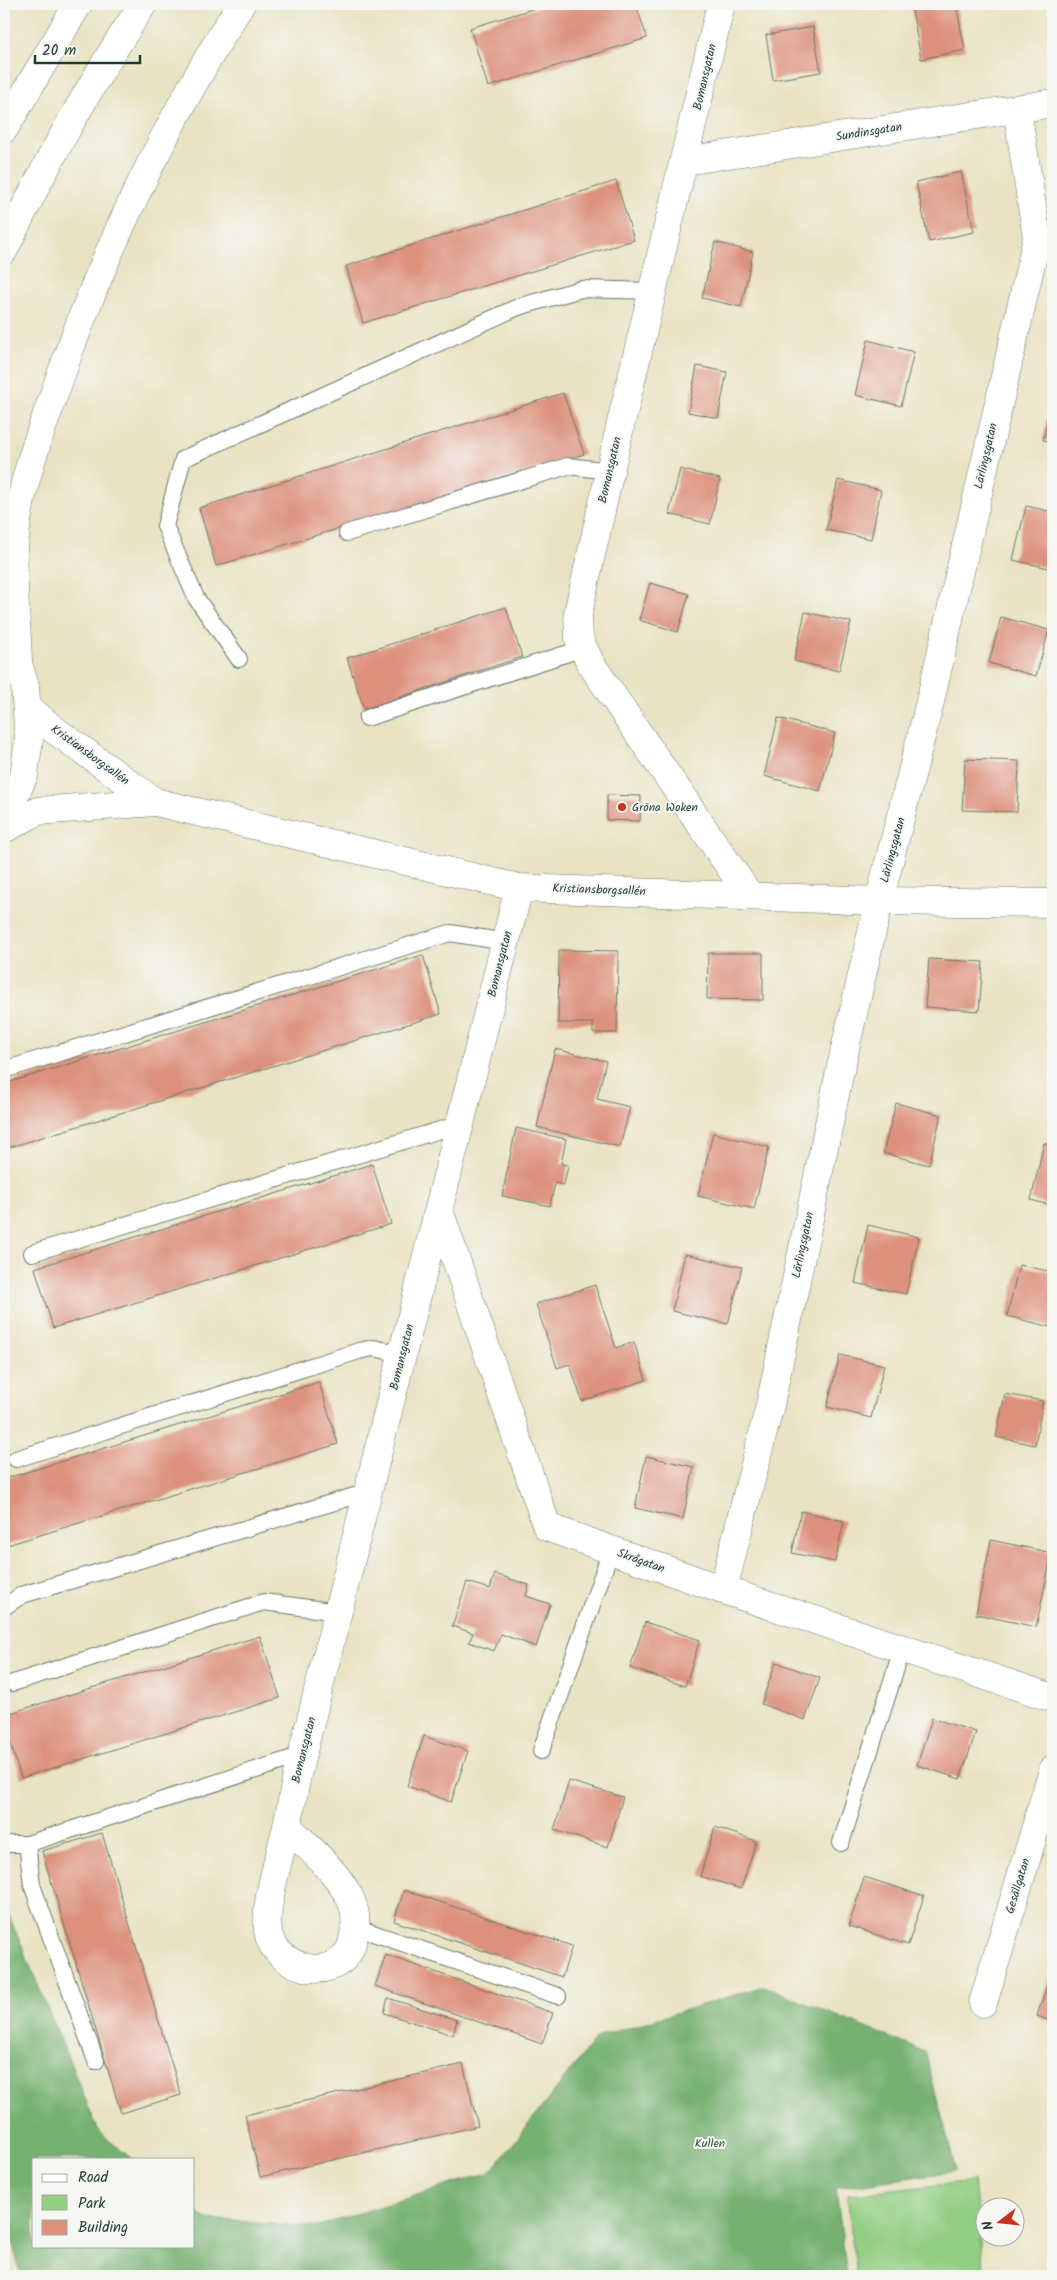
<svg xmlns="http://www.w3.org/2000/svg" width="1057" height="2280" font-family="Kalam,sans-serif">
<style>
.green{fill:#93ce83;stroke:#59865c}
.forest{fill:#76b171;stroke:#4a7752}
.building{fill:#dd917d}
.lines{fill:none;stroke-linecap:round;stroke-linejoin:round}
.service-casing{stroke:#676;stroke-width:18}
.minor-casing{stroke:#676;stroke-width:29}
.tertiary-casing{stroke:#676;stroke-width:29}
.trunk-casing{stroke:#676;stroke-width:29}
.motorway-casing{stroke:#676;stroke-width:29}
.service{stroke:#fff;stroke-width:16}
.minor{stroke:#fff;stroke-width:28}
.tertiary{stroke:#fff;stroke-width:28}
.trunk{stroke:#fff;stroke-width:28}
.motorway{stroke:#fff;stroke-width:28}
.poi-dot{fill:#c8321e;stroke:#f6f6f2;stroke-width:2}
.labels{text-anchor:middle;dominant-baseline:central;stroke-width:4;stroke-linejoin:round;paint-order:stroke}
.street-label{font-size:12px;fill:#1f3d34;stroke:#f6f6f2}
.poi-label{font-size:12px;fill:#1f3d34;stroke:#f6f6f2;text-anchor:start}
.park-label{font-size:12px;fill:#365a44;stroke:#f6f6f2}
</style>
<rect width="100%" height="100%" fill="#f6f6f2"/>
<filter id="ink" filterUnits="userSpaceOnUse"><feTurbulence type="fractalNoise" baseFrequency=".02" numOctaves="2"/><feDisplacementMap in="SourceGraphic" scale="10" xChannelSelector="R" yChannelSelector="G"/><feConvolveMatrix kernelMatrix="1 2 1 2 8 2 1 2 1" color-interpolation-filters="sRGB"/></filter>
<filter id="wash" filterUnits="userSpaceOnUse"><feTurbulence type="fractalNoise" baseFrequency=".0096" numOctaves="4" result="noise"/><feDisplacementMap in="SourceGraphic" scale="20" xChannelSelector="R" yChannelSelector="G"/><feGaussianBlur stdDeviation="1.12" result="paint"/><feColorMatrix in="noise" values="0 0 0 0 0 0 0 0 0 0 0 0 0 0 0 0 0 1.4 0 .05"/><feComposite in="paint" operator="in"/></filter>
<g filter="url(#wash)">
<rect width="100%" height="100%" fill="#e9e3c3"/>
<!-- green -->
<path class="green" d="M 974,2181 L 985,2276 L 856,2276 L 847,2195 Z"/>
<!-- forest -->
<path class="forest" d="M 4,1903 L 99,2132 L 132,2159 L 34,2159 L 34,2246 L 194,2246 L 194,2209 L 206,2219 L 315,2227 L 491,2172 L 597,2037 L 764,1986 L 925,2052 L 956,2171 L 836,2188 L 847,2276 L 21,2276 L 4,2209 Z"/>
<g id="blocks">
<!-- building -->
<g class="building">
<path d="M 549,4 L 636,4 L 647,38 L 488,87 L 470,28 Z"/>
<path d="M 911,4 L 956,4 L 965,50 L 921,59 Z"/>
<path d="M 813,27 L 821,72 L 773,80 L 766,35 Z"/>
<path d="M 961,172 L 974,232 L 929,242 L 916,182 Z"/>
<path d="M 616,181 L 634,240 L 363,323 L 346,266 Z"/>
<path d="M 715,242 L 753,252 L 741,307 L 702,298 Z"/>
<path d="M 868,340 L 914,352 L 901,406 L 855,395 Z"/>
<path d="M 697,366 L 727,372 L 718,418 L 688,412 Z"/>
<path d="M 563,393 L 584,454 L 216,566 L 199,508 Z"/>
<path d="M 1052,394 L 1053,394 L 1053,442 L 1043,440 Z"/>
<path d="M 680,469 L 720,479 L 710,524 L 669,514 Z"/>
<path d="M 838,480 L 881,490 L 871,539 L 826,530 Z"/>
<path d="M 1026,506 L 1053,512 L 1053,569 L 1013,560 Z"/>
<path d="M 650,583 L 689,594 L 678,632 L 639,620 Z"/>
<path d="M 506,607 L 522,657 L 364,709 L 347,658 Z"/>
<path d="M 805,612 L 851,622 L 839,671 L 794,661 Z"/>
<path d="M 1001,617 L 1049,630 L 1036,676 L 989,663 Z"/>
<path d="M 778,718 L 835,733 L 820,791 L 764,776 Z"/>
<path d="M 965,759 L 1019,761 L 1017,812 L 962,810 Z"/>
<path d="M 607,795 L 641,796 L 640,821 L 607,820 Z"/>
<path d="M 559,950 L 618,951 L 617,1033 L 593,1033 L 593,1023 L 558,1023 Z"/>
<path d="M 708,953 L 763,953 L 763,1000 L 707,999 Z"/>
<path d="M 423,955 L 441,1014 L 4,1149 L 4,1084 Z"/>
<path d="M 929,959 L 983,962 L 979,1011 L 925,1007 Z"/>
<path d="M 555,1049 L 606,1061 L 597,1099 L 630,1107 L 620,1147 L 537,1127 Z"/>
<path d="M 896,1103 L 941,1115 L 929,1165 L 883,1153 Z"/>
<path d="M 516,1128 L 566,1139 L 561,1164 L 568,1165 L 564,1185 L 555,1183 L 550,1206 L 502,1196 Z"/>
<path d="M 713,1133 L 769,1147 L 754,1209 L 698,1196 Z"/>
<path d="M 1044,1143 L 1053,1145 L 1053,1206 L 1031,1200 Z"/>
<path d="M 372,1164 L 391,1224 L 53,1328 L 35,1268 Z"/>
<path d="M 868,1225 L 919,1237 L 906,1294 L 855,1283 Z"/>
<path d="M 685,1254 L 742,1267 L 728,1324 L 672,1311 Z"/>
<path d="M 1019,1265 L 1053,1272 L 1051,1327 L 1007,1316 Z"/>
<path d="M 595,1285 L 616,1348 L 634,1342 L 646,1380 L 582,1401 L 570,1364 L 557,1368 L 536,1304 Z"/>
<path d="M 840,1355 L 884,1365 L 871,1418 L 827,1407 Z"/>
<path d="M 319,1382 L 338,1444 L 4,1546 L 4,1479 Z"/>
<path d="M 1005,1394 L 1043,1401 L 1035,1445 L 996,1437 Z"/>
<path d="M 646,1456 L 694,1467 L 683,1519 L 635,1508 Z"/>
<path d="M 801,1511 L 844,1521 L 835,1562 L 792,1553 Z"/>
<path d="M 991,1540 L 1052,1553 L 1036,1627 L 976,1614 Z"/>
<path d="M 495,1574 L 529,1585 L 526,1596 L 550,1604 L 536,1647 L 501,1634 L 494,1651 L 469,1642 L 473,1633 L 452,1626 L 467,1582 L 490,1589 Z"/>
<path d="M 645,1622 L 700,1640 L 685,1686 L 630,1668 Z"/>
<path d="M 260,1636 L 280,1698 L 21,1778 L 4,1723 L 4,1715 Z"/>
<path d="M 776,1662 L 820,1678 L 805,1720 L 761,1704 Z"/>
<path d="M 932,1718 L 976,1732 L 960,1779 L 917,1765 Z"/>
<path d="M 424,1736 L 468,1751 L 451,1802 L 407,1786 Z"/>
<path d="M 569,1781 L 623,1797 L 608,1847 L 554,1830 Z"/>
<path d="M 715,1827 L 756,1841 L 741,1889 L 700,1876 Z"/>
<path d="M 102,1833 L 181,2095 L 121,2113 L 42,1851 Z"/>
<path d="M 864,1877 L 924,1896 L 908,1945 L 849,1926 Z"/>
<path d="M 404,1890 L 572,1946 L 562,1977 L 394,1921 Z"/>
<path d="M 386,1955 L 553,2013 L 542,2044 L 375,1986 Z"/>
<path d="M 1053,1966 L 1053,2022 L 1037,2016 Z"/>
<path d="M 388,1998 L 457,2020 L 453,2035 L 384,2013 Z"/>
<path d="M 463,2064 L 478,2126 L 260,2177 L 245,2115 Z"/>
</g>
</g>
</g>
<g filter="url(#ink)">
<use href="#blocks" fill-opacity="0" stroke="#676" stroke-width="1"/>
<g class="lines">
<defs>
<g id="service">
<path d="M 347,533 L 568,466 L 610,471"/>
<path d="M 239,659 L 196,598 L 165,526 L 183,459 L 518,307 L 581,289 L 653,291"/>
<path d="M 367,718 L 584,648"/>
<path d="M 4,1070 L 450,933 L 506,942"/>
<path d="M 32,1253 L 460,1124"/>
<path d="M 16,1459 L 359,1351 L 373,1348 L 403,1354"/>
<path d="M 4,1607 L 22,1595 L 368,1492"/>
<path d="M 13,1683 L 264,1602 L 338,1612"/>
<path d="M 541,1751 L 611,1550"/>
<path d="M 841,1843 L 902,1649"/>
<path d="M 4,1844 L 27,1844 L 302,1755"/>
<path d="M 27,1844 L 32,1885 L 96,2061"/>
<path d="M 355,1927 L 558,1996"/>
</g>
<g id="minor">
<path d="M 721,4 L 620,427 L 578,613 L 579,639 L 591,664 L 749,895"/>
<path d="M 685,161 L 1053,103"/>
<path d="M 439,1210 L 547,1527 L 723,1590 L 1053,1698"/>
<path d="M 723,1590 L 770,1405 L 840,1071 L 879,901 L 929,706 L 1037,238 L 1017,109"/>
<path d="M 287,1826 C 280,1855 264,1904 268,1931 C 273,1967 332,1985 350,1949 C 352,1945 353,1939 354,1934 C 357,1920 355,1904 346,1891 C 332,1867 307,1846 287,1826 L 297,1775 L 519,888"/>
<path d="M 983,2003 L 1053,1770"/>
</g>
<g id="tertiary">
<path d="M 27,707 L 53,729 L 155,802"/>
<path d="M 4,829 L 38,811 L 155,802 L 519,888 L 879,901 L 1053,903"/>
</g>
<path id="trunk" d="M 4,820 L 24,775 L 29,740 L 25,686 L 18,663 L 5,644"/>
<g id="motorway">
<path d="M 4,129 L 78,4"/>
<path d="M 4,250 C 45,165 91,82 143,4"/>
<path d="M 18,663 C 17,619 10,572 16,528 C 23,477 41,431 58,383 C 104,250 166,123 241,4"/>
</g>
</defs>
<!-- service casing -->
<use href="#service" class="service-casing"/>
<!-- minor casing -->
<use href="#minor" class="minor-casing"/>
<!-- tertiary casing -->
<use href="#tertiary" class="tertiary-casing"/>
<!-- trunk casing -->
<use href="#trunk" class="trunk-casing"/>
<!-- motorway casing -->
<use href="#motorway" class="motorway-casing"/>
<!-- service -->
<use href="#service" class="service"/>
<!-- minor -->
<use href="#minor" class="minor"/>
<!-- tertiary -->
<use href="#tertiary" class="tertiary"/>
<!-- trunk -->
<use href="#trunk" class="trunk"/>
<!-- motorway -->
<use href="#motorway" class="motorway"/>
</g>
</g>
<!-- markers -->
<circle class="poi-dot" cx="622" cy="807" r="5"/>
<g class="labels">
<!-- street labels -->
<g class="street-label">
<text transform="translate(705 77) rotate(-77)">Bomansgatan</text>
<text transform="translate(869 132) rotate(-9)">Sundinsgatan</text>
<text transform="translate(986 456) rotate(-77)">Lärlingsgatan</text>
<text transform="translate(610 470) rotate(-77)">Bomansgatan</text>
<text transform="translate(90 755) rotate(36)">Kristiansborgsallén</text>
<text transform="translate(893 850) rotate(-75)">Lärlingsgatan</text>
<text transform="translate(599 890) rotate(2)">Kristiansborgsallén</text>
<text transform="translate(500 964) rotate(-76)">Bomansgatan</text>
<text transform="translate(803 1245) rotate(-78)">Lärlingsgatan</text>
<text transform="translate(402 1357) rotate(-76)">Bomansgatan</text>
<text transform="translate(641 1561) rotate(20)">Skrågatan</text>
<text transform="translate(304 1750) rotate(-76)">Bomansgatan</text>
<text transform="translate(1018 1886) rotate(-73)">Gesällgatan</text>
</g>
<!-- poi labels -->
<g class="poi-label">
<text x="632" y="807">Gröna Woken</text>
</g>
<!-- park labels -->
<g class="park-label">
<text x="710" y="2143">Kullen</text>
</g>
</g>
<!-- margin -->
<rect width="1057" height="2280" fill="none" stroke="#f6f6f2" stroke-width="20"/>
<!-- legend -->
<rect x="32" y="2158" width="162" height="90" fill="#f6f6f2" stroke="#a0aca6"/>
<rect x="42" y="2174" width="25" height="8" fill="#ffffff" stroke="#a0aca6"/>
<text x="78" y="2182" font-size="15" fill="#1f3d34">Road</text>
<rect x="42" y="2195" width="25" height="15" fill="#93ce83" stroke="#a0aca6"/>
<text x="78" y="2208" font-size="15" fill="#1f3d34">Park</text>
<rect x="42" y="2220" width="25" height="15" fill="#dd917d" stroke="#a0aca6"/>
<text x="78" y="2232" font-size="15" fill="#1f3d34">Building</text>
<!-- north arrow -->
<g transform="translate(1000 2222) rotate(254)"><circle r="24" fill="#f6f6f2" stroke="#a0aca6"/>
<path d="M0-4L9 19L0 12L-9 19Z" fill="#c8321e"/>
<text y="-8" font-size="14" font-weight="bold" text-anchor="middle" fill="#1f3d34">N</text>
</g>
<!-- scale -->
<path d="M35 55v8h105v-8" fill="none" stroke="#1f3d34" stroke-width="2.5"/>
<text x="42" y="55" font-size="15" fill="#1f3d34" stroke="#f6f6f2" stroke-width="4" paint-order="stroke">20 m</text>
</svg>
